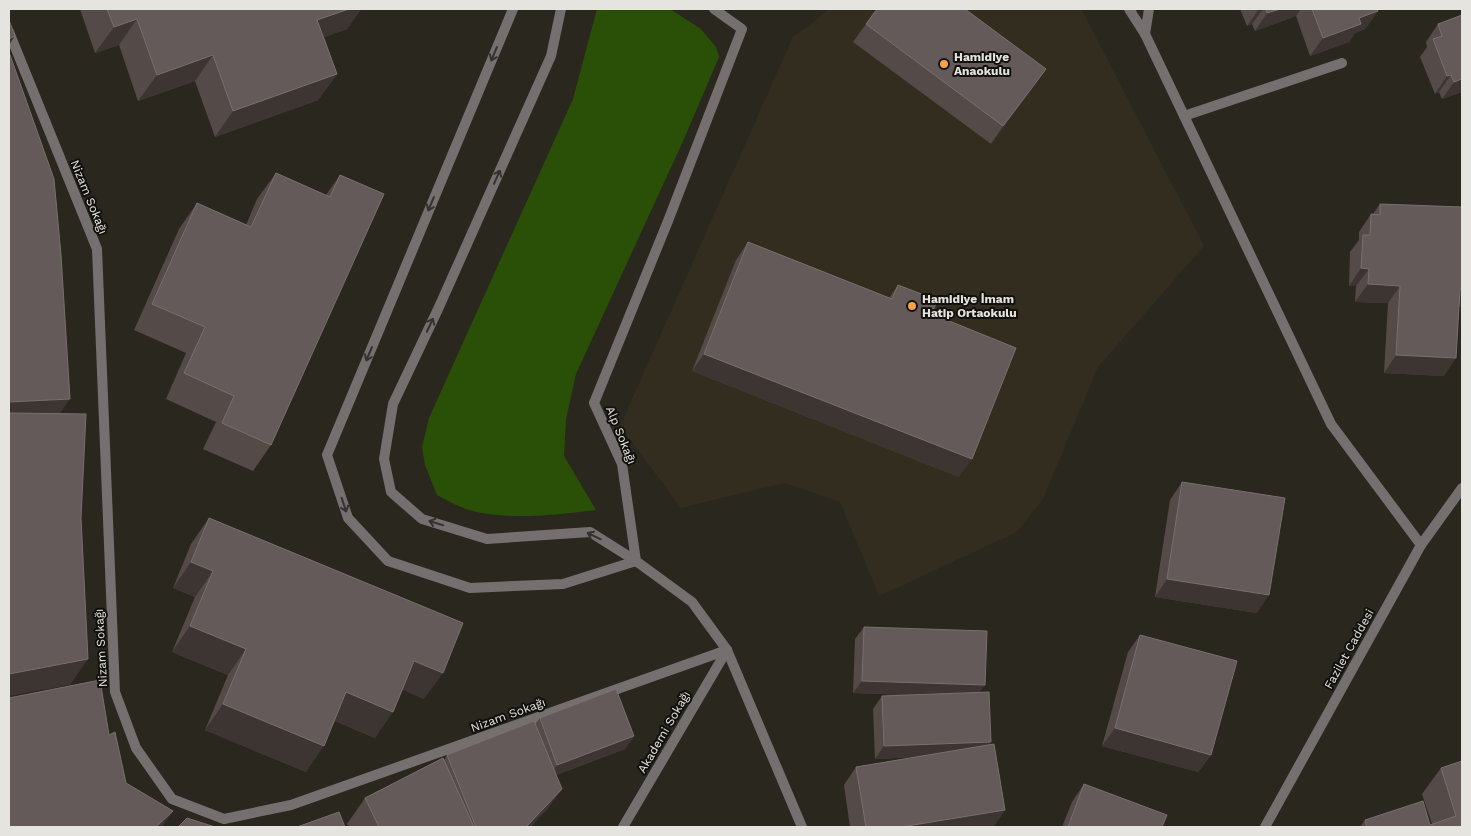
<svg xmlns="http://www.w3.org/2000/svg" width="1471" height="836" font-family="'Work Sans',sans-serif">
<style>
.built{fill:#322d1f}
.grass{fill:#2a5007}
.lines{fill:none;stroke-linecap:round;stroke-linejoin:round}
.service{stroke:#75706f;stroke-width:10}
.minor{stroke:#75706f;stroke-width:10}
.tertiary{stroke:#75706f;stroke-width:10}
.wall{fill:#544a48}
.shaded-wall{fill:#3d3531}
.building{fill:#645a59;stroke:#78706e}
.oneway{stroke:#34322f}
.poi-dot{fill:#f6a247;stroke:#11100d;stroke-width:2}
.labels{text-anchor:middle;dominant-baseline:central;stroke-width:4;stroke-linejoin:round;paint-order:stroke}
.poi-label{font-size:12px;font-weight:bold;fill:#e6e4df;stroke:#11100d;text-anchor:start}
.street-label{font-size:12px;fill:#e6e4df;stroke:#11100d}
</style>
<rect width="100%" height="100%" fill="#2a271f"/>
<!-- built -->
<path class="built" d="M 830,9 L 1082,10 L 1204,246 L 1098,367 L 1043,499 L 1017,532 L 879,596 L 840,502 L 785,483 L 681,508 L 620,426 L 793,37 Z"/>
<!-- grass -->
<path class="grass" d="M 597,9 L 670,9 L 701,29 L 716,47 L 719,57 L 684,139 L 576,374 L 566,419 L 564,456 L 596,510 C 559,515 497,522 461,507 C 453,504 445,499 437,495 L 425,465 L 422,447 L 429,418 L 573,99 Z"/>
<g class="lines">
<!-- service -->
<path class="service" d="M 1184,116 L 1342,63"/>
<!-- minor -->
<g class="minor">
<path d="M 513,9 L 327,455 L 348,518 L 388,561 L 470,588 L 563,584 L 636,561"/>
<path d="M 561,9 L 551,56 L 439,307 L 393,404 L 384,459 L 391,492 L 422,519 L 487,539 L 590,532 L 636,561"/>
<path d="M 714,9 L 742,29 L 668,221 L 594,403 L 622,464 L 636,561 L 692,602 L 727,650 L 802,827"/>
<path d="M 9,32 L 97,249 L 115,692 L 136,748 L 172,799 L 224,819 L 291,805 L 727,650"/>
<path d="M 1145,34 L 1331,424 L 1421,545"/>
<path d="M 623,827 L 727,650"/>
<path d="M 1265,827 L 1421,545 L 1462,488"/>
</g>
<!-- tertiary -->
<g class="tertiary">
<path d="M 1129,9 L 1145,34"/>
<path d="M 1145,34 L 1149,9"/>
</g>
</g>
<!-- wall -->
<g class="wall">
<path d="M 80,9 L 361,9 L 347,29 L 324,37 L 337,74 L 318,100 L 215,137 L 195,81 L 138,101 L 119,45 L 95,53 Z"/>
<path d="M 1240,9 L 1377,9 L 1378,11 L 1365,29 L 1355,33 L 1349,42 L 1310,56 L 1296,16 L 1255,31 L 1252,24 L 1247,26 Z"/>
<path d="M 866,24 L 1046,69 L 991,144 L 853,42 Z"/>
<path d="M 1438,24 L 1462,92 L 1442,99 L 1439,92 L 1435,94 L 1420,57 L 1427,47 L 1426,42 Z"/>
<path d="M 276,173 L 326,195 L 340,175 L 271,445 L 253,471 L 203,449 L 216,422 L 166,399 L 186,353 L 134,330 L 179,229 L 197,203 L 246,225 L 257,199 Z"/>
<path d="M 1380,204 L 1462,207 L 1462,307 L 1459,307 L 1444,376 L 1384,373 L 1388,303 L 1355,302 L 1356,286 L 1349,286 L 1350,252 L 1359,240 L 1359,232 L 1371,214 L 1373,214 Z"/>
<path d="M 748,242 L 889,298 L 898,285 L 932,314 L 959,477 L 692,371 L 736,260 Z"/>
<path d="M 1182,482 L 1257,613 L 1155,597 L 1170,500 Z"/>
<path d="M 209,518 L 424,699 L 402,689 L 375,738 L 335,721 L 306,772 L 205,730 L 228,675 L 172,652 L 195,597 L 173,588 L 191,544 Z"/>
<path d="M 864,627 L 985,685 L 979,692 L 991,742 L 989,745 L 1005,810 L 993,827 L 850,827 L 844,785 L 856,767 L 917,757 L 875,759 L 873,709 L 882,696 L 910,695 L 853,693 L 855,639 Z"/>
<path d="M 1140,635 L 1211,755 L 1198,772 L 1102,746 L 1128,652 Z"/>
<path d="M 540,718 L 634,736 L 625,749 L 556,775 L 549,807 L 530,827 L 349,827 L 347,824 L 365,798 L 444,760 L 447,755 L 535,724 Z"/>
<path d="M 1441,768 L 1462,827 L 1360,827 L 1365,820 L 1430,825 L 1432,824 L 1422,794 Z"/>
<path d="M 1084,784 L 1162,827 L 1062,827 L 1072,802 Z"/>
</g>
<!-- shaded-wall -->
<g class="shaded-wall">
<path d="M 349,9 L 361,9 L 347,29 L 299,46 L 317,20 Z"/>
<path d="M 1259,9 L 1263,9 L 1252,24 L 1247,26 Z"/>
<path d="M 1280,9 L 1301,9 L 1296,16 L 1255,31 L 1267,13 Z"/>
<path d="M 1378,11 L 1365,29 L 1355,33 L 1349,42 L 1310,56 L 1323,38 L 1359,18 Z"/>
<path d="M 137,19 L 119,45 L 95,53 L 114,27 Z"/>
<path d="M 15,36 L 9,45 L 9,39 Z"/>
<path d="M 213,55 L 195,81 L 138,101 L 157,75 Z"/>
<path d="M 1046,69 L 1034,87 L 991,144 L 1003,126 Z"/>
<path d="M 337,74 L 318,100 L 215,137 L 233,111 Z"/>
<path d="M 1451,75 L 1439,92 L 1435,94 L 1447,76 Z"/>
<path d="M 1462,79 L 1462,92 L 1442,99 L 1454,82 Z"/>
<path d="M 1361,268 L 1369,269 L 1356,286 L 1349,286 Z"/>
<path d="M 1368,284 L 1400,286 L 1388,303 L 1355,302 Z"/>
<path d="M 1460,289 L 1462,289 L 1462,307 L 1448,307 Z"/>
<path d="M 704,354 L 972,459 L 959,477 L 692,371 Z"/>
<path d="M 1396,355 L 1456,358 L 1444,376 L 1384,373 Z"/>
<path d="M 70,399 L 58,416 L 9,419 L 9,402 Z"/>
<path d="M 191,562 L 213,571 L 195,597 L 173,588 Z"/>
<path d="M 1167,579 L 1269,595 L 1257,613 L 1155,597 Z"/>
<path d="M 190,626 L 246,649 L 228,675 L 172,652 Z"/>
<path d="M 88,659 L 70,685 L 9,696 L 9,674 Z"/>
<path d="M 414,661 L 443,673 L 424,699 L 396,687 Z"/>
<path d="M 862,681 L 985,685 L 976,697 L 853,693 Z"/>
<path d="M 346,692 L 393,712 L 375,738 L 328,718 Z"/>
<path d="M 223,704 L 324,746 L 306,772 L 205,730 Z"/>
<path d="M 1115,728 L 1211,755 L 1198,772 L 1102,746 Z"/>
<path d="M 634,736 L 625,749 L 548,778 L 557,765 Z"/>
<path d="M 991,742 L 982,755 L 875,759 L 884,746 Z"/>
<path d="M 562,789 L 549,807 L 530,827 L 526,827 Z"/>
<path d="M 1005,810 L 993,827 L 901,827 Z"/>
<path d="M 173,811 L 162,827 L 156,827 Z"/>
</g>
<!-- building -->
<g class="building">
<path d="M 107,9 L 349,9 L 317,20 L 337,74 L 233,111 L 213,55 L 157,75 L 137,19 L 114,27 Z"/>
<path d="M 877,9 L 965,9 L 1046,69 L 1003,126 L 866,24 Z"/>
<path d="M 1266,9 L 1280,9 L 1267,13 Z"/>
<path d="M 1312,9 L 1377,9 L 1378,11 L 1359,18 L 1361,24 L 1323,38 Z"/>
<path d="M 1462,15 L 1462,79 L 1454,82 L 1451,75 L 1447,76 L 1433,39 L 1442,36 L 1438,24 Z"/>
<path d="M 9,20 L 15,36 L 9,39 Z"/>
<path d="M 9,52 L 54,179 L 61,255 L 70,399 L 9,402 Z"/>
<path d="M 276,173 L 330,197 L 340,175 L 384,194 L 271,445 L 222,423 L 234,396 L 184,373 L 205,327 L 152,304 L 197,203 L 251,227 Z"/>
<path d="M 1380,204 L 1462,207 L 1462,289 L 1460,289 L 1456,358 L 1396,355 L 1400,286 L 1368,284 L 1369,269 L 1361,268 L 1363,235 L 1370,235 L 1371,214 L 1380,215 Z"/>
<path d="M 748,242 L 892,299 L 898,285 L 937,300 L 932,314 L 1016,348 L 972,459 L 704,354 Z"/>
<path d="M 9,413 L 86,414 L 81,518 L 88,659 L 9,674 Z"/>
<path d="M 1182,482 L 1285,498 L 1269,595 L 1167,579 Z"/>
<path d="M 209,518 L 463,623 L 443,673 L 414,661 L 393,712 L 346,692 L 324,746 L 223,704 L 246,649 L 190,626 L 213,571 L 191,562 Z"/>
<path d="M 864,627 L 987,631 L 985,685 L 862,681 Z"/>
<path d="M 1140,635 L 1237,661 L 1211,755 L 1115,728 Z"/>
<path d="M 100,680 L 109,735 L 115,732 L 126,783 L 173,811 L 156,827 L 9,827 L 9,698 Z"/>
<path d="M 616,689 L 634,736 L 557,765 L 540,718 Z"/>
<path d="M 989,692 L 991,742 L 884,746 L 882,696 Z"/>
<path d="M 534,721 L 562,789 L 526,827 L 476,827 L 447,755 Z"/>
<path d="M 994,744 L 1005,810 L 901,827 L 866,827 L 856,767 Z"/>
<path d="M 443,758 L 474,827 L 379,827 L 365,798 Z"/>
<path d="M 1462,761 L 1462,827 L 1367,827 L 1365,820 L 1423,801 L 1430,825 L 1456,816 L 1441,768 Z"/>
<path d="M 1084,784 L 1167,815 L 1162,827 L 1068,827 Z"/>
<path d="M 339,812 L 345,827 L 297,827 Z"/>
<path d="M 187,818 L 215,827 L 178,827 Z"/>
</g>
<!-- one-way arrows -->
<defs><path id="oneway-shaft" d="M-6 0H5M1.5-3L5.5 0L1.5 3" fill="none" stroke-width="1.6" stroke-linecap="round" stroke-linejoin="round" transform="scale(1.25)"/></defs>
<g class="oneway">
<use href="#oneway-shaft" transform="translate(494 54) rotate(113)"/>
<use href="#oneway-shaft" transform="translate(497 177) rotate(-66)"/>
<use href="#oneway-shaft" transform="translate(431 204) rotate(113)"/>
<use href="#oneway-shaft" transform="translate(430 325) rotate(-65)"/>
<use href="#oneway-shaft" transform="translate(369 354) rotate(113)"/>
<use href="#oneway-shaft" transform="translate(344 505) rotate(72)"/>
<use href="#oneway-shaft" transform="translate(436 523) rotate(-163)"/>
<use href="#oneway-shaft" transform="translate(594 536) rotate(-154)"/>
</g>
<!-- markers -->
<g class="poi-dot">
<circle cx="944" cy="64" r="5"/>
<circle cx="912" cy="306" r="5"/>
</g>
<g class="labels">
<!-- poi labels -->
<g class="poi-label">
<text x="954" y="57">Hamidiye<tspan x="954" dy="14">Anaokulu</tspan></text>
<text x="922" y="299">Hamidiye İmam<tspan x="922" dy="14">Hatip Ortaokulu</tspan></text>
</g>
<!-- street labels -->
<g class="street-label">
<text transform="translate(89 197) rotate(68)">Nizam Sokağı</text>
<text transform="translate(621 435) rotate(68)">Alp Sokağı</text>
<text transform="translate(101 648) rotate(-93)">Nizam Sokağı</text>
<text transform="translate(1349 649) rotate(-61)">Fazilet Caddesi</text>
<text transform="translate(508 715) rotate(-20)">Nizam Sokağı</text>
<text transform="translate(664 732) rotate(-60)">Akademi Sokağı</text>
</g>
</g>
<!-- border -->
<rect width="1471" height="836" fill="none" stroke="#e6e4df" stroke-width="20"/>
</svg>
